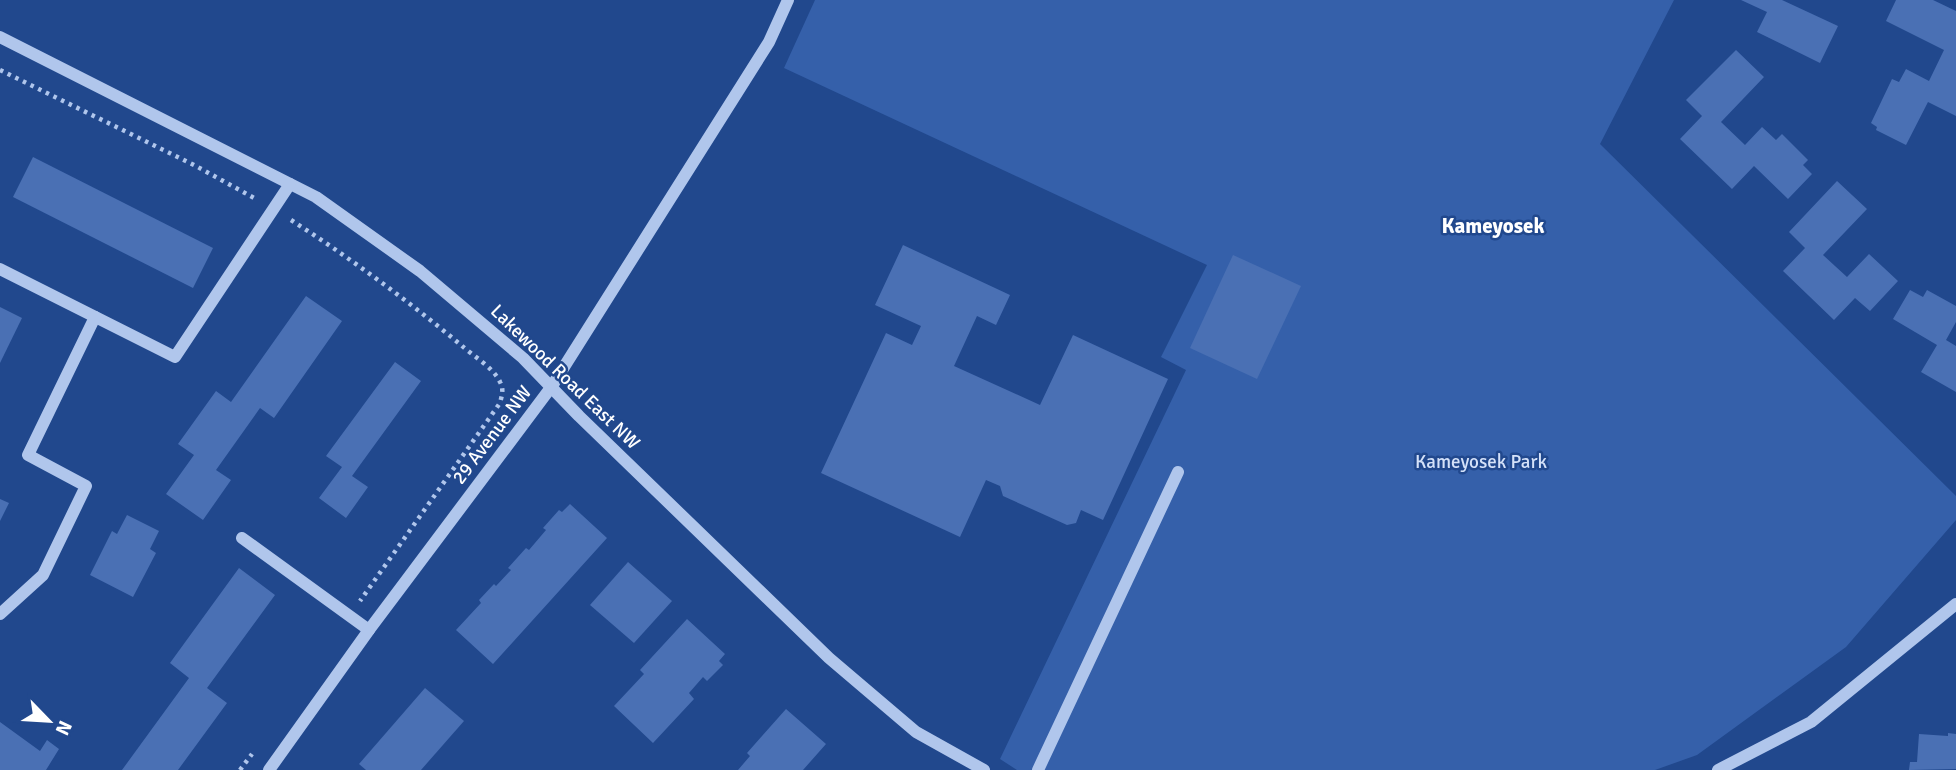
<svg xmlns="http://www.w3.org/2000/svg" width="1956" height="770" font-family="Signika,sans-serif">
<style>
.green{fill:#3560aa}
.building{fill:#4a70b4}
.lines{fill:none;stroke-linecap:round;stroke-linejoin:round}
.path{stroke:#b0c6ec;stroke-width:4.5;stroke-dasharray:3.5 5;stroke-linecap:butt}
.minor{stroke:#b0c6ec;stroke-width:12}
.labels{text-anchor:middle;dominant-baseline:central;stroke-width:5;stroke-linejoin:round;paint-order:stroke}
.street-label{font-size:19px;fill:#fff;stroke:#21488d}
.park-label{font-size:19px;fill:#d5e2f9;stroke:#21488d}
.neighbourhood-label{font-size:21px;font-weight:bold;fill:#fff;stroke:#21488d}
</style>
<rect width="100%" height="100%" fill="#21488d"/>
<!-- green -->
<path class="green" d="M 815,0 L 1674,0 L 1600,144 L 1956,496 L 1956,520 L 1846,647 L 1697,755 L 1655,770 L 1017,770 L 1000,759 L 1186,370 L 1161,357 L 1207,265 L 784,68 Z"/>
<!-- building -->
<g class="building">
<path d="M 1741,0 L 1782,0 L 1838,26 L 1820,63 L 1757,32 L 1767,12 Z"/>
<path d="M 1896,0 L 1933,0 L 1956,11 L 1956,116 L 1928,102 L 1906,145 L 1876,130 L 1877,127 L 1871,123 L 1892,79 L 1899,82 L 1906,69 L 1929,81 L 1944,50 L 1886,21 Z"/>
<path d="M 1736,50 L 1764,77 L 1721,122 L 1745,145 L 1762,127 L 1776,140 L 1782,134 L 1808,160 L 1803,165 L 1812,174 L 1788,199 L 1754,166 L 1732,189 L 1680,139 L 1702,116 L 1686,100 Z"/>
<path d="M 33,157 L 213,248 L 193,288 L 13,197 Z"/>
<path d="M 1837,181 L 1867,209 L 1823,255 L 1847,277 L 1869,254 L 1898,281 L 1870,311 L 1855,298 L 1834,320 L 1783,271 L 1805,248 L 1789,232 Z"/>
<path d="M 903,245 L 1010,295 L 996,325 L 977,316 L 954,366 L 1040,405 L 1073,335 L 1168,379 L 1103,520 L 1081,510 L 1076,523 L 1067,525 L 1003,496 L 1000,486 L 986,480 L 960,537 L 821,473 L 886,333 L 912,345 L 921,326 L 875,305 Z"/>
<path d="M 1233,255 L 1301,286 L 1257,379 L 1190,348 Z"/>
<path d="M 1910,290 L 1923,297 L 1927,290 L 1956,306 L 1956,322 L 1946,340 L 1956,346 L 1956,392 L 1921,372 L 1937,345 L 1893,319 Z"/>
<path d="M 306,296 L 342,321 L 274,418 L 260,408 L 216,470 L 231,480 L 203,520 L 166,494 L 194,455 L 178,444 L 216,391 L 231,402 Z"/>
<path d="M 0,307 L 22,318 L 0,363 Z"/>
<path d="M 395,362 L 421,381 L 352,476 L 368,487 L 346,518 L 319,498 L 342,467 L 326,456 Z"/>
<path d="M 0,499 L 9,503 L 0,521 Z"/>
<path d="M 570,504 L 607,538 L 493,664 L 456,630 L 481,603 L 479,600 L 494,584 L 496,586 L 511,570 L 508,568 L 526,548 L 529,550 L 546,530 L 543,528 L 559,510 L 562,512 Z"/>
<path d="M 127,515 L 159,531 L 150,549 L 156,553 L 133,597 L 90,575 L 112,531 L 117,534 Z"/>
<path d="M 628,562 L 672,601 L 634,643 L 590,605 Z"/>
<path d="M 239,568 L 275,595 L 207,688 L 227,703 L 178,770 L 122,770 L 189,678 L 170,663 Z"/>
<path d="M 687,619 L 725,654 L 719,661 L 723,665 L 707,681 L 703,677 L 689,693 L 694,699 L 653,743 L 614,706 L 644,674 L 640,670 Z"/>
<path d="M 425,688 L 464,721 L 421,770 L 366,770 L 359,764 Z"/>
<path d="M 786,709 L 826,744 L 803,770 L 738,770 L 750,756 L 747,753 Z"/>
<path d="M 0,722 L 40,751 L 47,740 L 59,749 L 46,770 L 0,770 Z"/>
<path d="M 1948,733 L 1956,734 L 1956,769 L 1909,770 L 1910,762 L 1917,762 L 1919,734 L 1948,736 Z"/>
</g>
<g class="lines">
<!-- path -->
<g class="path">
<path d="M 0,70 L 194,165 L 256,199"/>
<path d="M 291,220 C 350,258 407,300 461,345 C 473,356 493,367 500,382 C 504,389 502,395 500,403 L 360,601"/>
<path d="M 240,770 L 252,754"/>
</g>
<!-- minor -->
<g class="minor">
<path d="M 0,37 L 316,197 L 420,271 L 523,358 L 579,416 L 829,658 L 916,732 L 984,770"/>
<path d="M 0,269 L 175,357 L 290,184"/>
<path d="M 242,538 L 369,630"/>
<path d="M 0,614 L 43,575 L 86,486 L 28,455 L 95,317"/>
<path d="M 269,770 L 369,630 L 552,386 L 769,42 L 788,0"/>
<path d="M 1038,770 L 1178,472"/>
<path d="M 1718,770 L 1811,722 L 1956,604"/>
</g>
</g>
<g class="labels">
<!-- street labels -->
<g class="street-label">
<text transform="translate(565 377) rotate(44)">Lakewood Road East NW</text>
<text transform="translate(492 435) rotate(-53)">29 Avenue NW</text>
</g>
<!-- park labels -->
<g class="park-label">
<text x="1481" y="462">Kameyosek Park</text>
</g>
<!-- neighbourhood labels -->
<g class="neighbourhood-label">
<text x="1493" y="226">Kameyosek</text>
</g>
</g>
<!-- north arrow -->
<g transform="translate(49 721) rotate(115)" stroke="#21488d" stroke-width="5" paint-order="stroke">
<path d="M0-5L12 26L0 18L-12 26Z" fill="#ffffff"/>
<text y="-10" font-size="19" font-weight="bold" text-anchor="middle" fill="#ffffff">N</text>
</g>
</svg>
